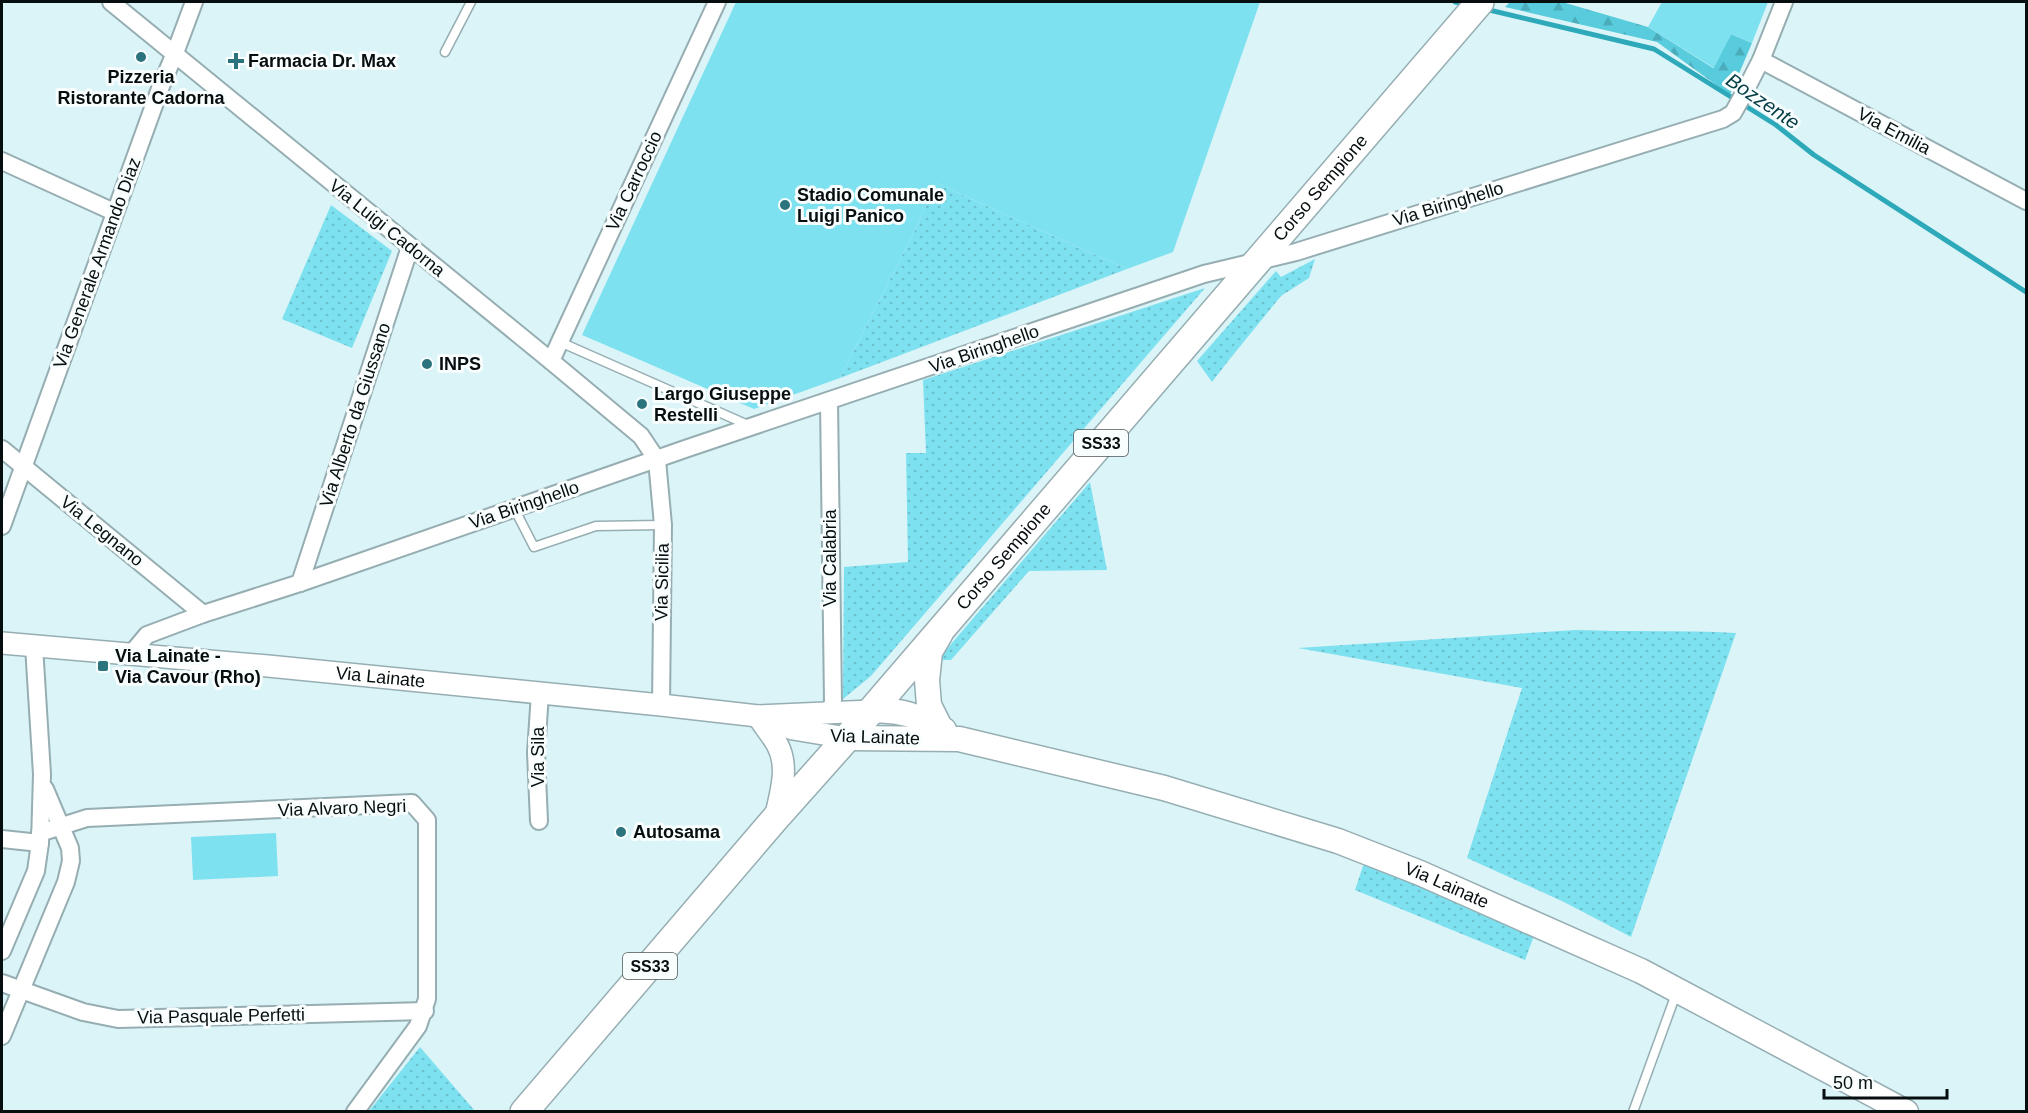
<svg xmlns="http://www.w3.org/2000/svg" width="2028" height="1113" font-family="Helvetica,sans-serif">
<style>
.grass{fill:url(#grass-dots)}
.forest{fill:url(#forest-firs)}
.park{fill:#7ee1f0}
.lines{fill:none;stroke-linecap:round;stroke-linejoin:round}
.stream{stroke:#2da9ba;stroke-width:5}
.service-casing{stroke:#96aeb2;stroke-width:11}
.minor-casing{stroke:#96aeb2;stroke-width:20}
.tertiary-casing{stroke:#96aeb2;stroke-width:24}
.secondary-casing{stroke:#96aeb2;stroke-width:27}
.primary-casing{stroke:#96aeb2;stroke-width:30}
.service{stroke:#fff;stroke-width:8}
.minor{stroke:#fff;stroke-width:16}
.tertiary{stroke:#fff;stroke-width:21}
.secondary{stroke:#fff;stroke-width:24}
.primary{stroke:#fff;stroke-width:27}
.poi-dot{fill:#2b737d;stroke:#f8fdfe;stroke-width:2}
.labels{text-anchor:middle;dominant-baseline:central;stroke-width:6;stroke-linejoin:round;paint-order:stroke}
.shield{fill:#f8fdfe;stroke:#4f5657;stroke-width:1.5}
.shield-label{font-size:16px;font-weight:bold;fill:#060e0f}
.poi-label{font-size:18px;font-weight:bold;fill:#060e0f;stroke:#f8fdfe;text-anchor:start}
.street-label{font-size:18px;fill:#060e0f;stroke:#f8fdfe}
.water-label{font-size:20px;font-style:italic;fill:#043c44;stroke:#f8fdfe}
</style>
<defs>
<pattern id="grass-dots" width="8" height="8" patternUnits="userSpaceOnUse" patternTransform="scale(1.5)"><rect width="8" height="8" fill="#7ee1f0"/><path d="M2 2h.1M6 6h.1" fill="none" stroke="#6bc0cd" stroke-width="1.8" stroke-linecap="round"/></pattern>
<pattern id="forest-firs" width="22" height="20" patternUnits="userSpaceOnUse" patternTransform="scale(1.5)"><rect width="22" height="20" fill="#58cbdc"/><path d="M5 1l3.5 6h-7zM16 11l3.5 6h-7z" fill="#4badbc"/></pattern>
</defs>
<rect width="100%" height="100%" fill="#dbf4f8"/>
<!-- grass -->
<g class="grass">
<path d="M 936,183 L 1127,269 L 840,378 L 917,226 Z"/>
<path d="M 331,205 L 392,251 L 352,348 L 282,319 Z"/>
<path d="M 1315,259 L 1309,278 L 1281,296 L 1229,360 L 1212,382 L 1197,361 L 1276,271 L 1281,277 Z"/>
<path d="M 1205,288 L 871,676 L 843,699 L 844,567 L 908,562 L 906,453 L 926,453 L 923,380 Z"/>
<path d="M 1090,482 L 1107,570 L 1029,571 L 951,660 L 941,660 L 946,650 Z"/>
<path d="M 1576,630 C 1629,632 1683,630 1736,633 L 1631,937 L 1564,902 L 1467,858 L 1522,688 L 1298,648 Z"/>
<path d="M 1364,863 L 1464,902 L 1535,933 L 1525,960 L 1355,890 Z"/>
<path d="M 420,1047 L 475,1111 L 369,1111 Z"/>
</g>
<!-- forest -->
<path class="forest" d="M 1510,2 L 1562,2 L 1648,27 L 1713,68 L 1731,34 L 1752,43 L 1730,95 L 1657,42 L 1505,7 Z"/>
<!-- park -->
<g class="park">
<path d="M 736,2 L 1260,2 L 1173,252 L 1127,269 L 936,183 L 917,226 L 840,378 L 754,409 L 582,335 Z"/>
<path d="M 1662,2 L 1768,2 L 1752,43 L 1731,34 L 1714,68 L 1648,27 Z"/>
<path d="M 276,833 L 278,876 L 193,880 L 191,837 Z"/>
</g>
<g class="lines">
<!-- stream -->
<g class="stream">
<path d="M 1455,2 L 1467,4"/>
<path d="M 1485,9 L 1654,49 L 1776,125 L 1814,155 L 2026,292"/>
</g>
<defs>
<g id="service">
<path d="M 445,52 L 471,2"/>
<path d="M 560,342 L 748,425"/>
<path d="M 514,508 L 534,547 L 596,526 L 663,525"/>
<path d="M 1633,1112 L 1676,994"/>
</g>
<g id="minor">
<path d="M 111,2 L 551,361 L 641,436 L 657,460 L 663,525 L 661,705"/>
<path d="M 1761,60 L 2026,201"/>
<path d="M 2,161 L 114,212"/>
<path d="M 551,361 L 717,2"/>
<path d="M 2,449 L 203,614"/>
<path d="M 2,526 L 161,86 L 175,53 L 194,2"/>
<path d="M 300,583 L 410,247"/>
<path d="M 132,653 L 147,635 L 203,614 L 300,583 L 688,448 L 1204,274 L 1296,252 L 1723,119 L 1733,113 L 1743,95 L 1761,60 L 1784,2"/>
<path d="M 829,714 L 833,702 L 829,401"/>
<path d="M 539,821 L 536,753 L 540,693"/>
<path d="M 40,833 L 87,818 L 412,803 L 427,820 L 427,999 L 418,1026 L 355,1112"/>
<path d="M 2,839 L 40,843"/>
<path d="M 2,951 L 36,871 L 40,843 L 42,774 L 34,646"/>
<path d="M 2,983 L 83,1012 L 118,1019 L 425,1011"/>
<path d="M 2,1036 L 66,882 L 71,861 L 70,848 L 45,789"/>
</g>
<g id="tertiary">
<path id="s1" d="M 2,643 L 268,666 L 661,705 L 758,716 L 871,711"/>
<path d="M 758,716 C 764,726 771,734 777,744 C 790,767 780,795 775,819"/>
<path d="M 772,722 L 793,729 L 847,738"/>
</g>
<g id="secondary">
<path d="M 940,635 L 930,652 L 927,680 L 929,705 L 941,729"/>
<path d="M 871,711 C 898,708 921,717 944,730"/>
<path id="s2" d="M 847,738 L 959,739 L 1164,788 L 1338,841 L 1420,873 L 1641,971 L 1906,1112"/>
</g>
<g id="primary">
<path id="s3" d="M 524,1112 L 774,820 L 871,711 L 1480,2"/>
</g>
</defs>
<!-- service casing -->
<use href="#service" class="service-casing"/>
<!-- minor casing -->
<use href="#minor" class="minor-casing"/>
<!-- tertiary casing -->
<use href="#tertiary" class="tertiary-casing"/>
<!-- secondary casing -->
<use href="#secondary" class="secondary-casing"/>
<!-- primary casing -->
<use href="#primary" class="primary-casing"/>
<!-- service -->
<use href="#service" class="service"/>
<!-- minor -->
<use href="#minor" class="minor"/>
<!-- tertiary -->
<use href="#tertiary" class="tertiary"/>
<!-- secondary -->
<use href="#secondary" class="secondary"/>
<!-- primary -->
<use href="#primary" class="primary"/>
</g>
<!-- markers -->
<g class="poi-dot">
<circle cx="141" cy="57" r="6"/>
<path d="M233 52h6v6h6v6h-6v6h-6v-6h-6v-6h6z"/>
<circle cx="785" cy="205" r="6"/>
<circle cx="427" cy="364" r="6"/>
<circle cx="642" cy="404" r="6"/>
<rect x="97" y="660" width="12" height="12" rx="3"/>
<circle cx="621" cy="832" r="6"/>
</g>
<g class="labels">
<!-- shield labels -->
<g class="shield">
<rect x="1074" y="430" width="54" height="26" rx="4.5"/>
<rect x="623" y="953" width="54" height="26" rx="4.5"/>
</g>
<g class="shield-label">
<text x="1101" y="443">SS33</text>
<text x="650" y="966">SS33</text>
</g>
<!-- poi labels -->
<g class="poi-label">
<text x="248" y="61">Farmacia Dr. Max</text>
<text x="141" y="77" text-anchor="middle">Pizzeria<tspan x="141" dy="21">Ristorante Cadorna</tspan></text>
<text x="797" y="195">Stadio Comunale<tspan x="797" dy="21">Luigi Panico</tspan></text>
<text x="439" y="364">INPS</text>
<text x="654" y="394">Largo Giuseppe<tspan x="654" dy="21">Restelli</tspan></text>
<text x="115" y="656">Via Lainate -<tspan x="115" dy="21">Via Cavour (Rho)</tspan></text>
<text x="633" y="832">Autosama</text>
</g>
<!-- street labels -->
<g class="street-label">
<text transform="translate(1894 131) rotate(28)">Via Emilia</text>
<text transform="translate(634 181) rotate(-65)">Via Carroccio</text>
<text stroke="none"><textPath href="#s3" startOffset="1220">Corso Sempione</textPath></text>
<text transform="translate(1448 204) rotate(-17)">Via Biringhello</text>
<text transform="translate(387 228) rotate(39)">Via Luigi Cadorna</text>
<text transform="translate(97 263) rotate(-70)">Via Generale Armando Diaz</text>
<text transform="translate(984 349) rotate(-19)">Via Biringhello</text>
<text transform="translate(355 415) rotate(-72)">Via Alberto da Giussano</text>
<text transform="translate(524 505) rotate(-19)">Via Biringhello</text>
<text transform="translate(102 531) rotate(39)">Via Legnano</text>
<text stroke="none"><textPath href="#s3" startOffset="734">Corso Sempione</textPath></text>
<text transform="translate(830 558) rotate(-90)">Via Calabria</text>
<text transform="translate(662 582) rotate(-89)">Via Sicilia</text>
<text stroke="none"><textPath href="#s1" startOffset="380">Via Lainate</textPath></text>
<text transform="translate(875 737) rotate(2)">Via Lainate</text>
<text transform="translate(538 757) rotate(-90)">Via Sila</text>
<text transform="translate(342 808) rotate(-2)">Via Alvaro Negri</text>
<text stroke="none"><textPath href="#s2" startOffset="622">Via Lainate</textPath></text>
<text transform="translate(221 1016) rotate(-1)">Via Pasquale Perfetti</text>
</g>
<!-- water labels -->
<g class="water-label">
<text transform="translate(1763 101) rotate(34)">Bozzente</text>
</g>
</g>
<!-- border -->
<rect width="2028" height="1113" fill="none" stroke="#060e0f" stroke-width="6"/>
<!-- scale -->
<path d="M1824 1089v9h123v-9" fill="none" stroke="#060e0f" stroke-width="3"/>
<text x="1833" y="1089" font-size="18" fill="#060e0f" stroke="#f8fdfe" stroke-width="4.5" paint-order="stroke">50 m</text>
</svg>
